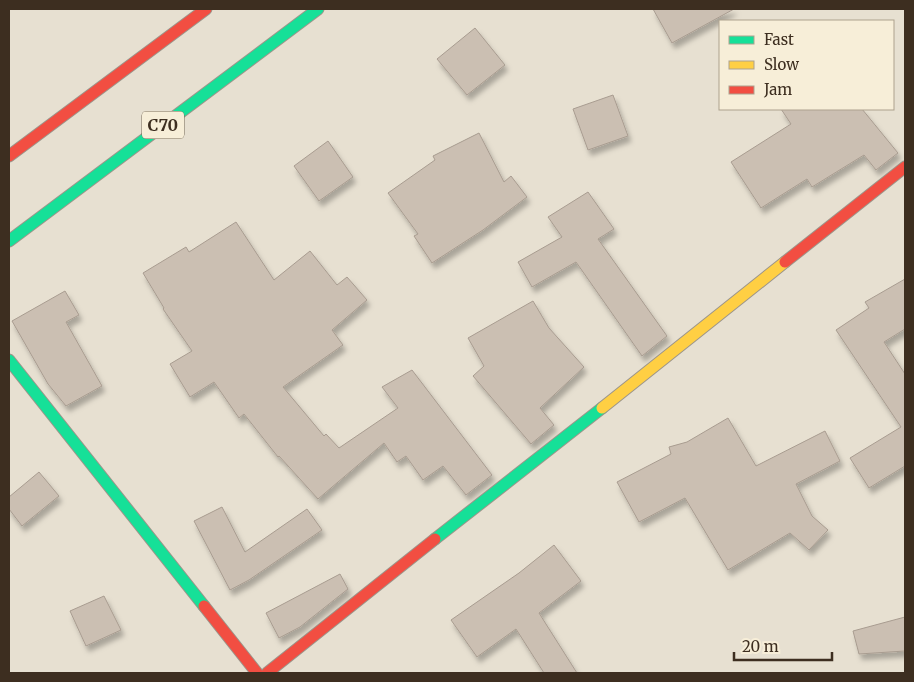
<svg xmlns="http://www.w3.org/2000/svg" width="914" height="682" font-family="Merriweather,serif">
<style>
.building{fill:#cbbfb2;stroke:#a89c90;filter:url(#shadow)}
.lines{fill:none;stroke-linecap:round;stroke-linejoin:round}
.fast-casing{stroke:#9c958a;stroke-width:13}
.slow-casing{stroke:#9c958a;stroke-width:13}
.jam-casing{stroke:#9c958a;stroke-width:13}
.fast{stroke:#16e098;stroke-width:11}
.slow{stroke:#ffcf43;stroke-width:11}
.jam{stroke:#f24e42;stroke-width:11}
.labels{text-anchor:middle;dominant-baseline:central;stroke-width:4;stroke-linejoin:round;paint-order:stroke}
.shield{fill:#f7eed8;stroke:#756857;stroke-width:1}
.shield-label{font-size:16px;font-weight:bold;fill:#3d2e20}
</style>
<defs>
<filter id="shadow"><feDropShadow dx="3" dy="5.5" stdDeviation="2.5" flood-color="#0004"/></filter>
</defs>
<rect width="100%" height="100%" fill="#e7e0d1"/>
<!-- building -->
<g class="building">
<path d="M 653,9 L 734,9 L 672,43 Z"/>
<path d="M 475,28 L 505,65 L 467,95 L 437,59 Z"/>
<path d="M 613,95 L 628,136 L 588,150 L 573,109 Z"/>
<path d="M 781,109 L 862,109 L 898,153 L 876,170 L 864,155 L 812,187 L 807,179 L 761,208 L 731,162 L 791,124 Z"/>
<path d="M 479,133 L 504,182 L 511,176 L 527,197 L 483,230 L 432,263 L 414,236 L 418,234 L 388,193 L 435,160 L 433,156 Z"/>
<path d="M 328,141 L 353,177 L 319,201 L 294,166 Z"/>
<path d="M 588,192 L 614,229 L 598,239 L 667,336 L 642,356 L 576,262 L 532,287 L 518,262 L 562,237 L 548,217 Z"/>
<path d="M 236,222 L 274,280 L 310,251 L 337,285 L 347,277 L 367,300 L 332,330 L 343,345 L 283,387 L 324,436 L 326,434 L 339,448 L 398,408 L 382,387 L 412,370 L 492,475 L 466,495 L 443,466 L 423,480 L 406,456 L 397,462 L 384,443 L 318,499 L 279,456 L 278,457 L 244,414 L 239,418 L 214,382 L 190,397 L 170,364 L 192,351 L 163,309 L 164,308 L 143,273 L 186,247 L 189,252 Z"/>
<path d="M 905,279 L 905,329 L 884,342 L 905,374 L 905,466 L 869,488 L 850,458 L 901,427 L 836,330 L 869,308 L 865,302 Z"/>
<path d="M 65,291 L 79,315 L 66,322 L 102,386 L 66,406 L 48,384 L 12,321 Z"/>
<path d="M 533,301 L 549,328 L 584,367 L 540,408 L 554,425 L 531,444 L 473,376 L 484,366 L 468,338 Z"/>
<path d="M 728,418 L 756,466 L 825,431 L 840,461 L 796,484 L 812,516 L 828,530 L 809,550 L 790,533 L 728,570 L 685,498 L 639,522 L 617,482 L 671,454 L 669,447 L 687,442 Z"/>
<path d="M 39,472 L 59,496 L 22,526 L 9,509 L 9,497 Z"/>
<path d="M 222,507 L 245,552 L 307,509 L 322,530 L 249,580 L 230,590 L 194,521 Z"/>
<path d="M 554,545 L 581,581 L 539,613 L 577,673 L 544,673 L 516,629 L 477,657 L 451,620 L 519,573 Z"/>
<path d="M 340,574 L 348,589 L 300,627 L 279,638 L 266,613 Z"/>
<path d="M 104,596 L 121,630 L 86,646 L 70,611 Z"/>
<path d="M 905,617 L 905,651 L 859,654 L 853,631 Z"/>
</g>
<g class="lines">
<defs>
<g id="fast">
<path d="M 9,241 L 318,9"/>
<path d="M 9,360 L 204,606"/>
<path d="M 435,539 L 602,408"/>
</g>
<path id="slow" d="M 602,408 L 785,262"/>
<g id="jam">
<path d="M 9,156 L 206,9"/>
<path d="M 785,262 L 905,167"/>
<path d="M 204,606 L 257,673"/>
<path d="M 267,673 L 435,539"/>
</g>
</defs>
<!-- fast casing -->
<use href="#fast" class="fast-casing"/>
<!-- slow casing -->
<use href="#slow" class="slow-casing"/>
<!-- jam casing -->
<use href="#jam" class="jam-casing"/>
<!-- fast -->
<use href="#fast" class="fast"/>
<!-- slow -->
<use href="#slow" class="slow"/>
<!-- jam -->
<use href="#jam" class="jam"/>
</g>
<g class="labels">
<!-- shield labels -->
<rect class="shield" x="142" y="111.5" width="42" height="27" rx="4"/>
<g class="shield-label">
<text x="163" y="125">C70</text>
</g>
</g>
<!-- border -->
<rect width="914" height="682" fill="none" stroke="#3d2e20" stroke-width="20"/>
<!-- legend -->
<rect x="719" y="20" width="175" height="90" fill="#f7eed8" stroke="#ada18e"/>
<rect x="729" y="36" width="25" height="8" fill="#16e098" stroke="#ada18e"/>
<text x="764" y="45" font-size="15" fill="#3d2e20">Fast</text>
<rect x="729" y="61" width="25" height="8" fill="#ffcf43" stroke="#ada18e"/>
<text x="764" y="70" font-size="15" fill="#3d2e20">Slow</text>
<rect x="729" y="86" width="25" height="8" fill="#f24e42" stroke="#ada18e"/>
<text x="764" y="95" font-size="15" fill="#3d2e20">Jam</text>
<!-- scale -->
<path d="M734 652v8h98v-8" fill="none" stroke="#3d2e20" stroke-width="2.5"/>
<text x="742" y="652" font-size="15" fill="#3d2e20" stroke="#f7eed8" stroke-width="4" paint-order="stroke">20 m</text>
</svg>
